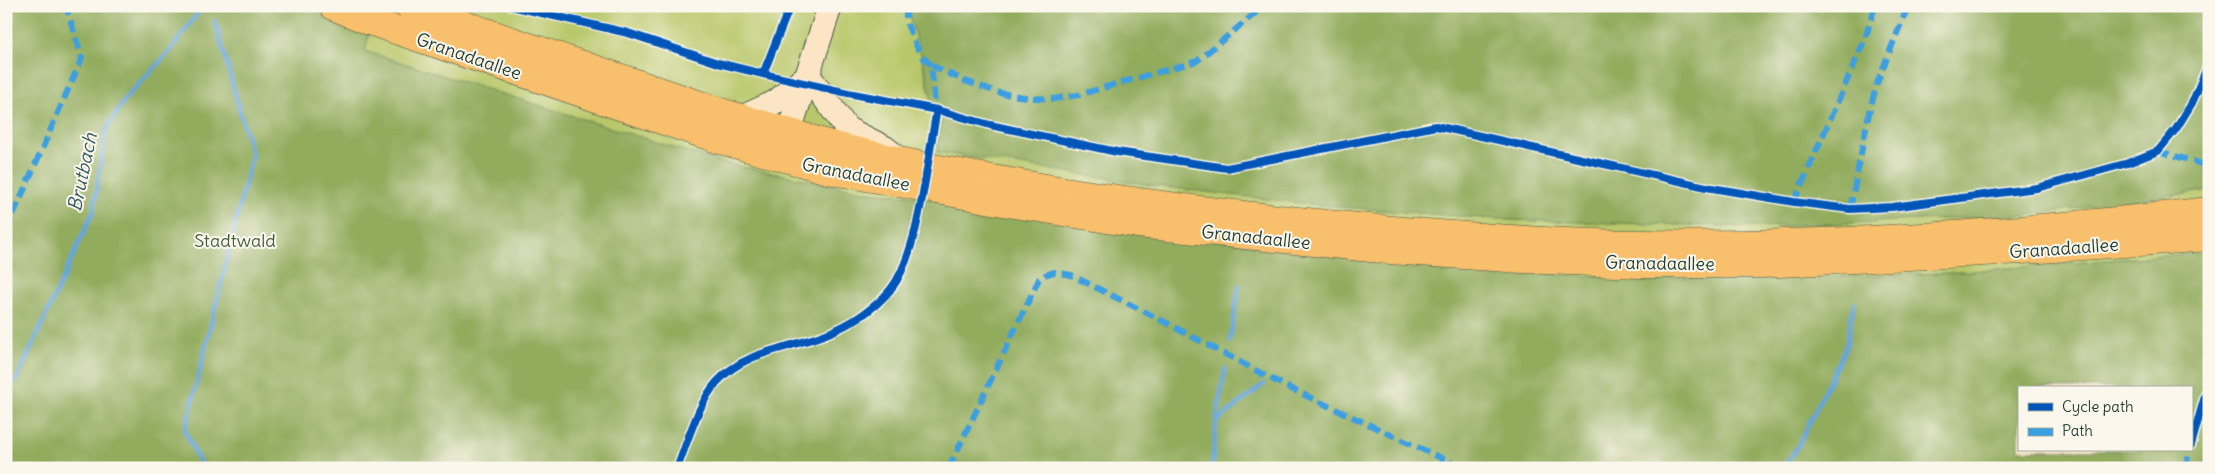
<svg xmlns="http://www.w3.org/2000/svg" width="2215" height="474" font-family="Delius,sans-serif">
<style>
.green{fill:#b8c769;stroke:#6c824e}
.forest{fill:#92ac5d;stroke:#587448;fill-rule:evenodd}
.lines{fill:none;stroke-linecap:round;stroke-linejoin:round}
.stream{stroke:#65a5d8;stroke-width:4.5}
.secondary-casing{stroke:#3f554a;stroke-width:26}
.primary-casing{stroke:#3f554a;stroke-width:29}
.highway-casing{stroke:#3f554a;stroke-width:29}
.secondary{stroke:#fce5c4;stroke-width:24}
.primary{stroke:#f8bf6c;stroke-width:28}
.highway{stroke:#f8bf6c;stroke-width:28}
.quiet{stroke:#3c9ee2;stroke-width:6;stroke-dasharray:12 6;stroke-linecap:butt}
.cycleway-casing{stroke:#fbf7ec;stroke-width:11}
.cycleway{stroke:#0057b8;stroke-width:8}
.labels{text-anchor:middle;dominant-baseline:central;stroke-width:4;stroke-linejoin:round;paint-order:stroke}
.street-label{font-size:18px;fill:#1f3d34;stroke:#fbf7ec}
.park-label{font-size:18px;fill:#456041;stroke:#fbf7ec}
.water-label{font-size:19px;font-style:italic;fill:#345c65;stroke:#fbf7ec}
</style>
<rect width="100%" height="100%" fill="#fbf7ec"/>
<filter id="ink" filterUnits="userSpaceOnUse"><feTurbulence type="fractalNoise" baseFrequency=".02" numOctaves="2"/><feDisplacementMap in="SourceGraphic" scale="10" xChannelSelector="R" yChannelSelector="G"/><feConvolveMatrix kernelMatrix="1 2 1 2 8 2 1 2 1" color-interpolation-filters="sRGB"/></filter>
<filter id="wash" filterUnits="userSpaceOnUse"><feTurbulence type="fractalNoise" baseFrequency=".0096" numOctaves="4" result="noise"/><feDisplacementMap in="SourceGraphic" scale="20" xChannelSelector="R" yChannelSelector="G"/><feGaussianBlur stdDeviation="1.12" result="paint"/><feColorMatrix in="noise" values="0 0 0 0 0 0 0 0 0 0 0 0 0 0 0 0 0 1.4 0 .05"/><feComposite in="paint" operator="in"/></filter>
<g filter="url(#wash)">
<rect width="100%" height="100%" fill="#f5e0c6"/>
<!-- green -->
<path class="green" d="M 379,6 L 1289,6 L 922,61 L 931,98 L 942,118 L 937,152 L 1318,205 L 1509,220 L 1760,227 L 2028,215 L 2209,190 L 2209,252 L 1947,273 L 1753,279 L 1557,275 L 1328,256 L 916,196 L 868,192 L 723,163 L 364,51 Z"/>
<!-- forest -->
<g class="forest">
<path d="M 6,6 L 305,6 L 371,27 L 365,51 L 723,163 L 868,192 L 916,196 L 1328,256 L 1557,275 L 1753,279 L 1947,273 L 2209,252 L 2209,468 L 6,468 ZM 2019,388 L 2191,388 L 2191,450 L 2019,450 Z"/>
<path d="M 910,6 L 2209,6 L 2209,190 L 2028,215 L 1760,227 L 1509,220 L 1318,205 L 1163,187 L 937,152 L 942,118 L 931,98 L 926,72 L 911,22 Z"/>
</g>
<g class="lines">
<!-- stream -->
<g class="stream">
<path d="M 1230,341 L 1239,286"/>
<path d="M 6,388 L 17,379 L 93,212 L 106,130 L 125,99 L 170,51 L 203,6"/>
<path d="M 1216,422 L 1264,384"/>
<path d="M 202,468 L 185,431 L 252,155 L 215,21"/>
<path d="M 1212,468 L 1216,422 L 1225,369"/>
<path d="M 1784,468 L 1800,442 L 1846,346 L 1854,303"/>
</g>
</g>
</g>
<g filter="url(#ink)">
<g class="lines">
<defs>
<g id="secondary">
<path d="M 808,75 L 847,129 L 885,148 L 898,158"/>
<path d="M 741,118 L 776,102 L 808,75"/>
<path d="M 783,150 L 830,6"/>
</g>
<g id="primary">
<path d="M 333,6 L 372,22 L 720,140 L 828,170"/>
<path d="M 409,6 L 724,113 L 834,146"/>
</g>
<g id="highway">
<path d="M 834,146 C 971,179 1111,200 1252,216 C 1381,230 1510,242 1640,244 C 1830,247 2020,233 2209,211"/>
<path d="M 828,170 L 1014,204 L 1138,224 L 1390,250 L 1522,259 L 1639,264 L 1761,264 L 2041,249 L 2209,237"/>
</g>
</defs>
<!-- secondary casing -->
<use href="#secondary" class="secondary-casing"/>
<!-- primary casing -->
<use href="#primary" class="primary-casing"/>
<!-- highway casing -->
<use href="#highway" class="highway-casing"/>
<!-- secondary -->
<use href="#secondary" class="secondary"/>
<!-- primary -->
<use href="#primary" class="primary"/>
<!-- highway -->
<use href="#highway" class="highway"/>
<!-- quiet -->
<g class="quiet">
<path d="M 905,6 L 907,24 L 920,54 L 931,65 L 936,114"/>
<path d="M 931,65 L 965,81 L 1000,93 L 1031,98 L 1054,99 L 1078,95 L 1197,61 L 1264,6"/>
<path d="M 2158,151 L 2209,166"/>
<path d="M 1794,202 L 1865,39 L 1875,6"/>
<path d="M 1850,209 L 1869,113 L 1877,83 L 1908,6"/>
<path d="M 6,231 L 82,58 L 66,6"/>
<path d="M 949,468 L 1039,279 L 1045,275 L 1054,272 L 1071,275 L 1159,319 L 1285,386 L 1463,468"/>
<path d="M 2185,468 L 2190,450"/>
</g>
<defs>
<g id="cycleway">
<path d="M 511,6 L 628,33 L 718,63 L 763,74 L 848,93 L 937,110 L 990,125 L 1117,152 L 1227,168 L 1436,126 L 1706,187 L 1794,202 L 1850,209 L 1892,207 L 2037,188 L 2128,163 L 2158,151 L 2176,129 L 2192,103 L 2209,63"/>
<path d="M 763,74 L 790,6"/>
<path d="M 2191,445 L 2209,382"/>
<path d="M 677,468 C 688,441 698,403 717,382 C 742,354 778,350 812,339 C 841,330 872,313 891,289 C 920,252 927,157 937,110"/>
</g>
</defs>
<!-- cycleway casing -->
<use href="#cycleway" class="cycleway-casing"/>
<!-- cycleway -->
<use href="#cycleway" class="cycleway"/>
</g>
</g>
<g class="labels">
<!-- street labels -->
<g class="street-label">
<text transform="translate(469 56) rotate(19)">Granadaallee</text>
<text transform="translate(856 174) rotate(11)">Granadaallee</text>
<text transform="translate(1256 237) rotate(6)">Granadaallee</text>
<text transform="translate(2064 248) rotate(-4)">Granadaallee</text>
<text transform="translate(1660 263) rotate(1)">Granadaallee</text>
</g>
<!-- park labels -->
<g class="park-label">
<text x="235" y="240">Stadtwald</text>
</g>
<!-- water labels -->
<g class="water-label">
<text transform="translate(82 172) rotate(-78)">Brutbach</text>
</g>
</g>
<!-- margin -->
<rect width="2215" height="474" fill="none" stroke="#fbf7ec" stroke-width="25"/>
<!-- legend -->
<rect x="2018" y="386" width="175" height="65" fill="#fbf7ec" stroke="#a3ada2"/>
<rect x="2028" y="403" width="25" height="8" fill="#0057b8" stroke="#a3ada2"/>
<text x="2062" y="412" font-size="15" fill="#1f3d34">Cycle path</text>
<rect x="2028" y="428" width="25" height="8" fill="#3c9ee2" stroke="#a3ada2"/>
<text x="2062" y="436" font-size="15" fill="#1f3d34">Path</text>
</svg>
